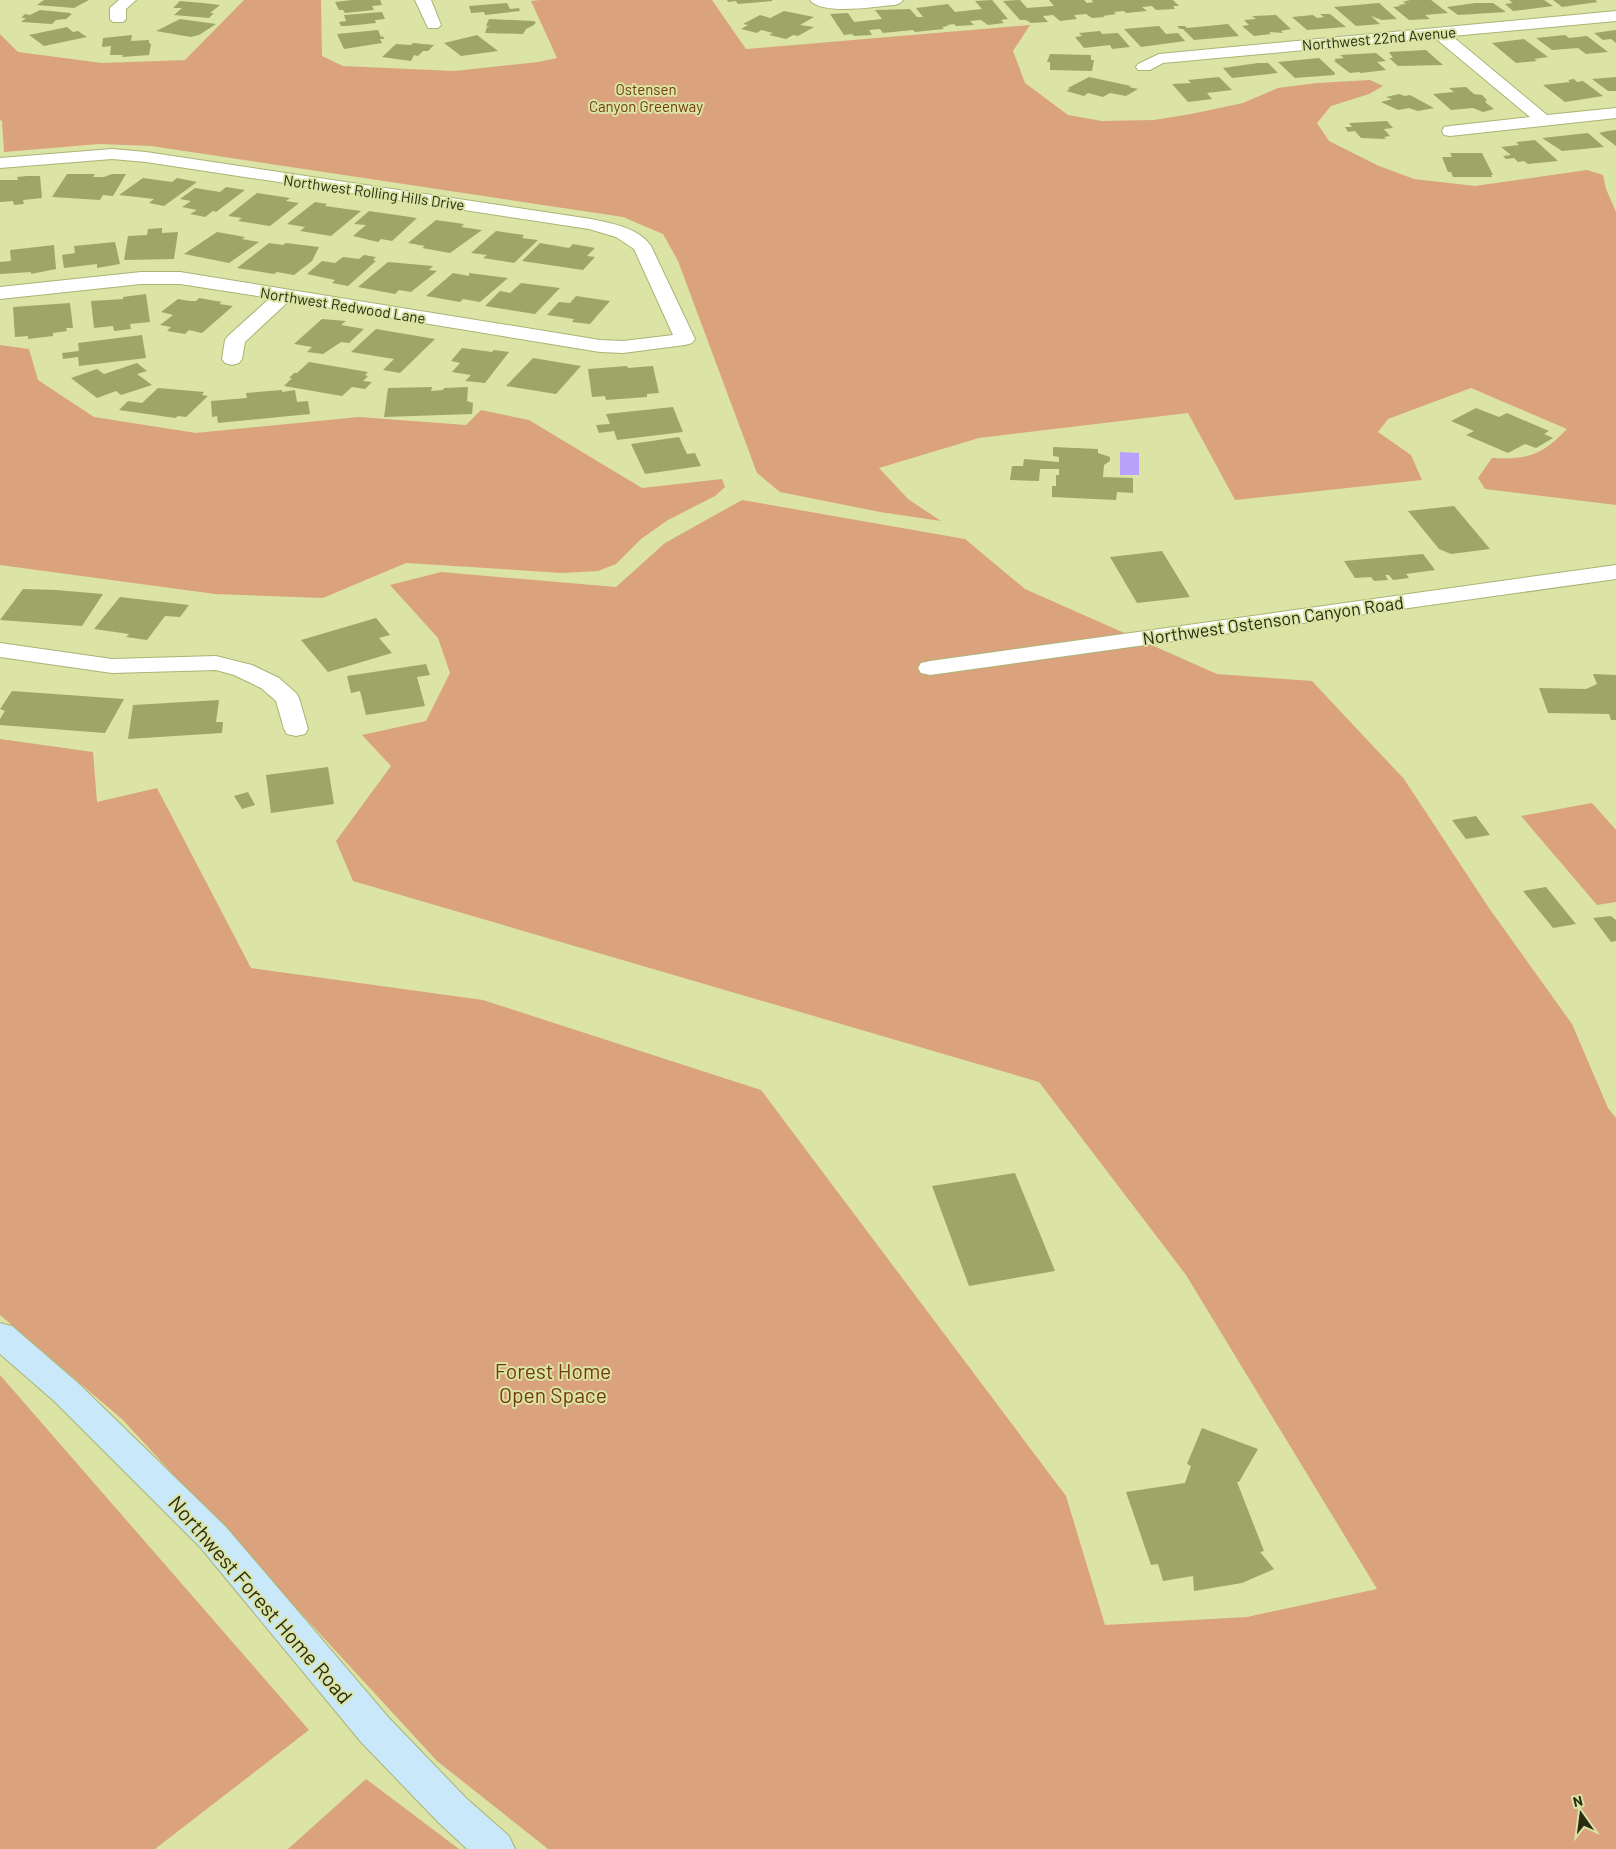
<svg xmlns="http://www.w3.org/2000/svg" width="1616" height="1849" font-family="Barlow,sans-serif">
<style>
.green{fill:#daa37e}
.water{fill:#b9a2fc}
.building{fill:#9da568}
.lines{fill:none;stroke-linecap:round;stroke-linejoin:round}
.street-casing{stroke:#abb375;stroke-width:2}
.secondary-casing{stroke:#abb375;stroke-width:2}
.street{fill:#fff;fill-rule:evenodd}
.secondary{fill:#c9e8f9;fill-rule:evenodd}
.labels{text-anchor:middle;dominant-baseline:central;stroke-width:4;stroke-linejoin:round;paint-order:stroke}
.far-street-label{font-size:15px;fill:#292c13;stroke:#dbe4a4}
.far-park-label{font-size:15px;fill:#723b0c;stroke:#dbe4a4}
.street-label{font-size:18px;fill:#292c13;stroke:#dbe4a4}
.near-park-label{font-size:21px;fill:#723b0c;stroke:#dbe4a4}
.near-street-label{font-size:21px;fill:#292c13;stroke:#dbe4a4}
</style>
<rect width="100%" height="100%" fill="#dbe4a4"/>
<!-- green -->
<g class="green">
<path d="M 244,0 L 321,0 L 322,56 L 343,66 L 454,71 L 538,62 L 557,58 L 531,1 L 540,0 L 712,0 L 746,49 L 1030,25 L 1013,51 L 1025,83 L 1068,115 L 1102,121 L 1154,120 L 1191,114 L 1243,103 L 1278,88 L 1317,83 L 1370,80 L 1383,86 L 1369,94 L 1331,106 L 1317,123 L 1329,141 L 1379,166 L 1414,179 L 1475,186 L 1587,170 L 1603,175 L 1606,189 L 1616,212 L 1616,505 L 1485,489 L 1478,478 L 1492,458 C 1528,460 1542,455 1567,429 L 1471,388 L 1388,419 L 1378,432 L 1411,455 L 1422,480 L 1235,500 L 1188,413 L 979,438 L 879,468 L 908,499 L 941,521 L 880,512 L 780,492 L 757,473 L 678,261 L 663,234 L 623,217 L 151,146 L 99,144 L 4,152 L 2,121 L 0,120 L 0,34 L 18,52 L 102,63 L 185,60 Z"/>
<path d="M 0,345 L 29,349 L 38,380 L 94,417 L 196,433 L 359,417 L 466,425 L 481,410 L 529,420 L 642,488 L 722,479 L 725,487 L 715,496 L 668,520 L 641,539 L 616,564 L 598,571 L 563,573 L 406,563 L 323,598 L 215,594 L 0,565 Z"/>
<path d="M 742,500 L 965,539 L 1025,589 L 1217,674 L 1312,681 L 1404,779 L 1489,908 L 1572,1024 L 1608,1108 L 1616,1118 L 1616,1849 L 548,1849 L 437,1761 L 123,1420 L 0,1315 L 0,739 L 93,752 L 97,802 L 157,788 L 251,968 L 483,1000 L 761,1090 L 1066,1496 L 1105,1625 L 1247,1617 L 1377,1589 L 1186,1275 L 1039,1082 L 353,881 L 336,841 L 391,766 L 362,735 L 426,721 L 450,673 L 438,638 L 390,585 L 441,572 L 616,587 L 665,543 Z"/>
<path d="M 1592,803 L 1616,830 L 1616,902 L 1597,905 L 1521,816 Z"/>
<path d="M 0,1375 L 309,1730 L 155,1849 L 0,1849 Z"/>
<path d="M 366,1779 L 459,1849 L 288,1849 Z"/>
</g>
<!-- water -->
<path class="water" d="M 1120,452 L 1139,453 L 1139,475 L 1120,475 Z"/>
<!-- building -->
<g class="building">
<path d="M 44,0 L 89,0 L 74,8 L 37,5 Z"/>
<path d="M 352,0 L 380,0 L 382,5 L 372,6 L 374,10 L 345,13 L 343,10 L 339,10 L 335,2 Z"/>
<path d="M 727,0 L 772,0 L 772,1 L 738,4 L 736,1 L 728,2 Z"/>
<path d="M 992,0 L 1008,19 L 1001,20 L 1004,23 L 988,25 L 981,20 L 970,21 L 974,25 L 956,26 L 954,24 L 947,25 L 948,26 L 942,27 L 944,29 L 915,32 L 913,30 L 883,33 L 880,29 L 869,30 L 872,35 L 854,36 L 852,34 L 844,35 L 830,14 L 848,13 L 854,22 L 882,19 L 875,10 L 910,9 L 917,17 L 923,17 L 916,8 L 948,4 L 955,12 L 982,9 L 975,1 Z"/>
<path d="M 1020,0 L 1027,8 L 1054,6 L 1049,0 L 1084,0 L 1087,3 L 1094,2 L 1091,0 L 1173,0 L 1179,6 L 1173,6 L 1175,9 L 1156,10 L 1152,6 L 1142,7 L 1147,11 L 1126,13 L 1124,11 L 1114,12 L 1116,14 L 1103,16 L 1105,17 L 1092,18 L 1086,14 L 1074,15 L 1077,19 L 1060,21 L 1053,15 L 1043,16 L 1048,22 L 1031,23 L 1026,20 L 1020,20 L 1003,1 Z"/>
<path d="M 1410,0 L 1431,0 L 1448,13 L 1425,15 L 1430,19 L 1409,20 L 1393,7 L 1401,6 L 1398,5 L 1406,4 L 1403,2 Z"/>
<path d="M 1509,0 L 1544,0 L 1553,6 L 1513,11 L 1505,4 L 1513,3 Z"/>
<path d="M 1553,0 L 1595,0 L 1598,2 L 1562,7 Z"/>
<path d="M 180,1 L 203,3 L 220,5 L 210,13 L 214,13 L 209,18 L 174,15 L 182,8 L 173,8 Z"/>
<path d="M 507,3 L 510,9 L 519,8 L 520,11 L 485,15 L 484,12 L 471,13 L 469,6 Z"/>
<path d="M 1379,3 L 1397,19 L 1382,20 L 1371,16 L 1380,24 L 1356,26 L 1334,7 Z"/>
<path d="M 1475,3 L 1493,3 L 1506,12 L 1458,15 L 1447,7 Z"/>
<path d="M 40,10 L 71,13 L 70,14 L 72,14 L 66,19 L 56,20 L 52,24 L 21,22 L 26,18 L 21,18 L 25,14 L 30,15 Z"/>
<path d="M 784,11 L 814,17 L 800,25 L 814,27 L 798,36 L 793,35 L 786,39 L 769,35 L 773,33 L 761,30 L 757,33 L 741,29 L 748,25 L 743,24 L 760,15 L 770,18 Z"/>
<path d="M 382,12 L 385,19 L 375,20 L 376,23 L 347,26 L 341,26 L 339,22 L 346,21 L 344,15 Z"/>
<path d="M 1320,14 L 1330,14 L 1346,27 L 1307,30 L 1292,17 L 1313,15 L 1317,18 L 1324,17 Z"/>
<path d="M 1276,15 L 1291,29 L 1281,31 L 1283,33 L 1269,32 L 1271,34 L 1254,36 L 1242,26 L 1249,25 L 1244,20 L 1256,19 L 1252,16 Z"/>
<path d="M 180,19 L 216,24 L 199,35 L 191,37 L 156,31 Z"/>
<path d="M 489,19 L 533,21 L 536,22 L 534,25 L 526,29 L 523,34 L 485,33 L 487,27 L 490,26 L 486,26 Z"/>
<path d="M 1228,24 L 1239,36 L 1194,40 L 1183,29 L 1180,29 L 1177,26 L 1185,26 L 1187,28 Z"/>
<path d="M 1159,26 L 1166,34 L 1178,33 L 1185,41 L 1141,47 L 1124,29 Z"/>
<path d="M 67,27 L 73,32 L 78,31 L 87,37 L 44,46 L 29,35 Z"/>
<path d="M 378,30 L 381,37 L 383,36 L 384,39 L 380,39 L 382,43 L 344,49 L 337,34 Z"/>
<path d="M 1616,30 L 1616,43 L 1611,39 L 1603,40 L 1594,33 Z"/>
<path d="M 1100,31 L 1102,34 L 1118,33 L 1130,47 L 1112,49 L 1110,45 L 1084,48 L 1075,37 L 1082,36 L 1079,33 Z"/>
<path d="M 132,35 L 131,41 L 149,40 L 149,43 L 151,44 L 149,55 L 122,57 L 123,55 L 110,55 L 111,46 L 102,47 L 103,38 Z"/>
<path d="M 477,35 L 498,51 L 461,56 L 444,43 Z"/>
<path d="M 1565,35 L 1569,38 L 1587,36 L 1608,52 L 1586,54 L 1578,48 L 1552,50 L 1536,38 Z"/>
<path d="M 1524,39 L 1548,57 L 1534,59 L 1537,61 L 1516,63 L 1492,43 Z"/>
<path d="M 413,43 L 434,45 L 428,51 L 423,51 L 418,56 L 414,55 L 411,61 L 382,57 L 396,44 L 411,45 Z"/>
<path d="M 1426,50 L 1443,65 L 1398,66 L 1389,58 L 1393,58 L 1389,52 Z"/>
<path d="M 1376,53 L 1386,61 L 1377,62 L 1386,70 L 1361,73 L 1359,72 L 1350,73 L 1334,61 L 1336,61 L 1334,59 L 1344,58 L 1340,55 Z"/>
<path d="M 1050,54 L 1091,55 L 1091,60 L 1094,60 L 1092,71 L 1050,70 L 1050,62 L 1047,62 Z"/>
<path d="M 1319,58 L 1335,73 L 1334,75 L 1295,78 L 1278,62 Z"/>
<path d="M 1258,63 L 1268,63 L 1278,73 L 1232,78 L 1223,68 Z"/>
<path d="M 1089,77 L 1131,86 L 1129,87 L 1138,89 L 1126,96 L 1110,93 L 1103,97 L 1088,93 L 1084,96 L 1066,91 L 1070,89 L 1068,88 Z"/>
<path d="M 1219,77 L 1232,90 L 1207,93 L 1212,99 L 1188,102 L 1172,84 L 1191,83 L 1188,80 Z"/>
<path d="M 1616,77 L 1616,91 L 1608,91 L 1592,79 Z"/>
<path d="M 1574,79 L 1577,82 L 1583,81 L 1603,96 L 1565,102 L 1543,85 L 1570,82 L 1568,80 Z"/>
<path d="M 1466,87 L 1474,94 L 1482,95 L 1487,100 L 1485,102 L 1494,109 L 1483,112 L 1473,108 L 1451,110 L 1433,94 L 1454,92 L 1449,88 Z"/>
<path d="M 1399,94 L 1405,96 L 1410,95 L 1434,108 L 1418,111 L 1409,108 L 1398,110 L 1381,102 L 1392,99 L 1386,97 Z"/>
<path d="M 1387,121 L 1393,128 L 1384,129 L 1390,136 L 1384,137 L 1386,139 L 1361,138 L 1355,131 L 1348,132 L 1345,127 L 1352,127 L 1349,123 Z"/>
<path d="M 1616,130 L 1616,146 L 1599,133 L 1607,131 Z"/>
<path d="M 1588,133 L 1604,147 L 1562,151 L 1542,138 Z"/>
<path d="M 1535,140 L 1558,161 L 1528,164 L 1524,161 L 1518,162 L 1514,158 L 1506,159 L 1503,156 L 1511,155 L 1501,147 L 1519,145 L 1516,142 Z"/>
<path d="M 1450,153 L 1482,153 L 1493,175 L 1491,175 L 1492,177 L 1453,177 L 1451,172 L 1448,172 L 1442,157 L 1452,157 Z"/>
<path d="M 67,174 L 95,174 L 93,177 L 104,177 L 112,174 L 126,174 L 113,196 L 103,195 L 100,200 L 52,197 Z"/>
<path d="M 27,176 L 40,176 L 42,198 L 23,200 L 24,204 L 14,205 L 13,201 L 0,202 L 0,180 L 18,180 L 17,177 Z"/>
<path d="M 143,178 L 172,182 L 177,178 L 197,182 L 164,206 L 149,203 L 154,199 L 119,195 Z"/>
<path d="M 226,187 L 245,190 L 216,212 L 213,211 L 205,217 L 190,214 L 197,210 L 182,207 L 191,201 L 180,199 L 195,188 L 220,192 Z"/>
<path d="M 257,193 L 290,198 L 286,201 L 299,203 L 270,226 L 238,221 L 242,218 L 228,216 Z"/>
<path d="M 315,202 L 327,204 L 325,206 L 361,211 L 331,236 L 300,231 L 305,227 L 287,224 Z"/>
<path d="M 369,211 L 417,218 L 392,241 L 381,239 L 378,242 L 353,236 L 366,225 L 354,224 Z"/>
<path d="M 436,220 L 464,224 L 461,227 L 482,230 L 450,253 L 422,248 L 425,246 L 408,243 Z"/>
<path d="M 162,228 L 162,233 L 178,232 L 174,259 L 124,260 L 128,236 L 147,235 L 148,229 Z"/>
<path d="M 496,231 L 524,235 L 522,238 L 538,240 L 514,263 L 483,258 L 487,255 L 471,253 Z"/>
<path d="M 217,232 L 245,237 L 242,239 L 259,242 L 229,263 L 184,254 Z"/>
<path d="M 115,242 L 120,264 L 97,268 L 97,264 L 64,268 L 62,255 L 75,253 L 74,246 Z"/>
<path d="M 269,243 L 283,245 L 286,243 L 319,247 L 312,261 L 294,275 L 277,272 L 274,274 L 237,268 Z"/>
<path d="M 540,243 L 569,248 L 573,244 L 595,248 L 587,256 L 595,257 L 583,270 L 522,261 Z"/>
<path d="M 54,245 L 56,269 L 31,274 L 31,272 L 0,274 L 0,262 L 11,261 L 10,250 Z"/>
<path d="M 364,255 L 376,257 L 373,260 L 376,261 L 348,286 L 332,283 L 335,280 L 307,274 L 322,261 L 335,263 L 343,257 L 359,259 Z"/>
<path d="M 388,262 L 433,266 L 429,270 L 437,271 L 411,292 L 399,290 L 395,294 L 358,287 Z"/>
<path d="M 453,273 L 469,276 L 469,273 L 508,278 L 480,302 L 463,299 L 460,302 L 426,296 Z"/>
<path d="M 521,283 L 560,288 L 535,314 L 485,306 L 500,291 L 510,293 Z"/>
<path d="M 146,294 L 150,322 L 130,324 L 131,329 L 114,331 L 113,326 L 94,328 L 91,301 L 123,299 L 123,297 Z"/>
<path d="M 576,296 L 610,301 L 590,324 L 572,322 L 574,319 L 547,315 L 559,302 L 570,303 Z"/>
<path d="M 199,298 L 222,302 L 219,304 L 233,306 L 202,333 L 189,330 L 185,334 L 167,331 L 171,327 L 160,325 L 173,315 L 161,312 L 178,299 L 190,301 L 196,301 Z"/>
<path d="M 70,303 L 73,328 L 66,328 L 67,331 L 53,333 L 53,336 L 28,339 L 28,336 L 15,337 L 13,307 Z"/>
<path d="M 322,319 L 346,321 L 341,325 L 364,329 L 349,343 L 341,342 L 323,354 L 307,352 L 312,347 L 294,344 Z"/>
<path d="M 376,329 L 435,339 L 400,373 L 383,370 L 394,359 L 351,352 Z"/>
<path d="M 142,335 L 146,358 L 79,366 L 78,357 L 63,359 L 62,353 L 79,351 L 78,343 Z"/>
<path d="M 462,348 L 492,352 L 494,350 L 509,352 L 485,383 L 465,381 L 471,375 L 452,372 L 460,363 L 451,361 Z"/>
<path d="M 533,358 L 581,366 L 556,394 L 506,386 Z"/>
<path d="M 309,362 L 368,372 L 365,375 L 368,376 L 363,381 L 372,382 L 365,389 L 352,387 L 342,396 L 284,386 L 292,378 L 289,378 L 294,373 L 297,373 Z"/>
<path d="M 137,363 L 147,371 L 137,374 L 152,385 L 121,395 L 116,391 L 97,398 L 71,378 L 97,369 L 104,374 Z"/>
<path d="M 627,366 L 628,368 L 653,366 L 659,393 L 647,394 L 647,397 L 606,400 L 605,396 L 592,397 L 588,369 Z"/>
<path d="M 432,387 L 431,391 L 443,390 L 444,388 L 468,387 L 467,401 L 473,403 L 472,414 L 384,417 L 388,388 Z"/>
<path d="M 158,388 L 204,392 L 202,395 L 208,396 L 186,417 L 178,416 L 175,418 L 119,410 L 128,401 L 142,403 Z"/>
<path d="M 282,390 L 282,392 L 295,390 L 297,402 L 308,401 L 310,414 L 218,423 L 217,416 L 212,417 L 211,401 L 247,398 L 246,393 Z"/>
<path d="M 673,407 L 683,432 L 617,440 L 614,431 L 599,433 L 596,425 L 610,424 L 606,414 Z"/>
<path d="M 1476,408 L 1499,417 L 1507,413 L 1549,431 L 1544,434 L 1553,438 L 1536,448 L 1525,444 L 1508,453 L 1466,435 L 1474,431 L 1451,421 Z"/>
<path d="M 679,437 L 687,454 L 695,453 L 701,466 L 645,474 L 631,444 Z"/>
<path d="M 1053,447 L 1098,449 L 1098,453 L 1110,457 L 1110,461 L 1104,465 L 1103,477 L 1133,478 L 1133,493 L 1117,492 L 1116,500 L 1052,497 L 1052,486 L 1056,486 L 1056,475 L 1059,475 L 1059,469 L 1040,469 L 1039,481 L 1010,480 L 1012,466 L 1023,466 L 1024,459 L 1059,462 L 1059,457 L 1053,456 Z"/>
<path d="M 1454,506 L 1490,549 L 1451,554 L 1439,549 L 1408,511 Z"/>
<path d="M 1162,551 L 1190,597 L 1137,603 L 1110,557 Z"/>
<path d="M 1423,554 L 1435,570 L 1406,574 L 1409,578 L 1393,580 L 1389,575 L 1385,575 L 1388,580 L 1374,581 L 1371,577 L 1355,578 L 1344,561 Z"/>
<path d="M 23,589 L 56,590 L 103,594 L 82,626 L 0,620 Z"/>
<path d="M 120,597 L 189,605 L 180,617 L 165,616 L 147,640 L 126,637 L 129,634 L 94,629 Z"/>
<path d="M 376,618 L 390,635 L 379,638 L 392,653 L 328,672 L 301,640 Z"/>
<path d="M 426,664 L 430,675 L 417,677 L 425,706 L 366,715 L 360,691 L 351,693 L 347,676 Z"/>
<path d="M 1593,674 L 1616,675 L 1616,720 L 1611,720 L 1609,714 L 1548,713 L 1539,688 L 1586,689 L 1597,684 Z"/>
<path d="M 12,691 L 124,699 L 105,733 L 0,725 L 0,719 L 5,711 L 0,709 Z"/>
<path d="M 219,700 L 216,722 L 223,722 L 222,733 L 128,739 L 133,705 Z"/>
<path d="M 328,767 L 334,804 L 271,813 L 266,775 Z"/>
<path d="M 248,792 L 255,805 L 242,809 L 234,796 Z"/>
<path d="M 1476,816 L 1490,835 L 1466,839 L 1452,820 Z"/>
<path d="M 1546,887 L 1576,924 L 1553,928 L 1523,891 Z"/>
<path d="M 1611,916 L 1616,920 L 1616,941 L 1611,942 L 1593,918 Z"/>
<path d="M 1015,1173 L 1055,1271 L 969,1286 L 932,1186 Z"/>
<path d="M 1202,1428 L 1258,1449 L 1239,1482 L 1237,1482 L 1264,1551 L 1260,1552 L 1274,1569 L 1242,1583 L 1194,1591 L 1193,1576 L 1163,1581 L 1158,1564 L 1151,1565 L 1126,1492 L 1185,1483 L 1191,1466 L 1187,1464 Z"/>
</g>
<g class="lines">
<defs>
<g id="street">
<path d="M 119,0 L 136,0 L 126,9 L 126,19 L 123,22 L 113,22 L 110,19 L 110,8 Z"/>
<path d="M 415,0 L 431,0 L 441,25 L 438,28 L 428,28 Z"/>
<path d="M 810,0 L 903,0 L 900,3 L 895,5 C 877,6 822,16 810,0 Z"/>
<path d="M 1616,11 L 1616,21 L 1452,36 L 1547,115 L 1616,108 L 1616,118 L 1450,136 L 1444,135 L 1442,131 L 1444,127 L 1450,126 L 1530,117 L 1435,38 L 1163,63 L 1150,70 L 1138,70 L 1136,67 L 1138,64 L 1159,54 Z"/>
<path d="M 112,149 L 146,152 L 591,219 C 611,223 639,228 651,246 L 695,339 L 692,343 L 685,345 L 623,353 L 600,352 L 289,301 L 245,342 L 242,359 L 239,363 L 232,365 L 225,363 L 222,359 L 225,340 L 228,336 L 270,298 L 180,284 L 141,284 L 0,299 L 0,287 L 141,272 L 180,272 L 600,340 L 623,341 L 673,335 L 634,249 L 616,237 L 589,229 L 146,162 L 112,159 L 0,168 L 0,158 Z"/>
<path d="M 1616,565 L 1616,579 L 930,675 L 921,673 L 918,668 L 921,663 L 930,661 Z"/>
<path d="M 0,643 L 112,659 L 216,656 L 252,665 L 279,678 L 296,693 L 299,698 L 308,729 L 305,734 L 296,736 L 287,734 L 284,729 L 276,701 L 261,688 L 234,675 L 216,670 L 112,673 L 0,657 Z"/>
</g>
<path id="secondary" d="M 0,1323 L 12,1326 L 78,1383 L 226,1527 L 389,1718 L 466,1798 L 509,1836 L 515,1849 L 467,1849 L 438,1822 L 361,1742 L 200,1547 L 54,1401 L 0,1354 Z"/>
</defs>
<!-- street casing -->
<use href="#street" class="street-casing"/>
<!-- secondary casing -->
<use href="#secondary" class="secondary-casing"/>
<!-- street -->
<use href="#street" class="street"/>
<!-- secondary -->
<use href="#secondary" class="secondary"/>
</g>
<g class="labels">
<!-- far-street labels -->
<g class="far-street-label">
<text transform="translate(1379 38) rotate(-5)">Northwest 22nd Avenue</text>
<text transform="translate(374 192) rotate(8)">Northwest Rolling Hills Drive</text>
<text transform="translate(343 305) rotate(9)">Northwest Redwood Lane</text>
</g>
<!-- far-park labels -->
<g class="far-park-label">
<text x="646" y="89">Ostensen<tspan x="646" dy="17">Canyon Greenway</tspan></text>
</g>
<!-- street labels -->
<g class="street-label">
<text transform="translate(1273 620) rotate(-8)">Northwest Ostenson Canyon Road</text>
</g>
<!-- near-park labels -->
<g class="near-park-label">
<text x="553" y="1370">Forest Home<tspan x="553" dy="24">Open Space</tspan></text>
</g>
<!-- near-street labels -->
<g class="near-street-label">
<text transform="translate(261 1599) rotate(49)">Northwest Forest Home Road</text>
</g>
</g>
<!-- north arrow -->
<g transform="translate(1581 1814) rotate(346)" stroke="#dbe4a4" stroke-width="4" paint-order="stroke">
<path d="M0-4L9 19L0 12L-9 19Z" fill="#292c13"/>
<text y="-8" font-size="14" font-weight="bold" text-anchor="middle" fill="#292c13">N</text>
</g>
</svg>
